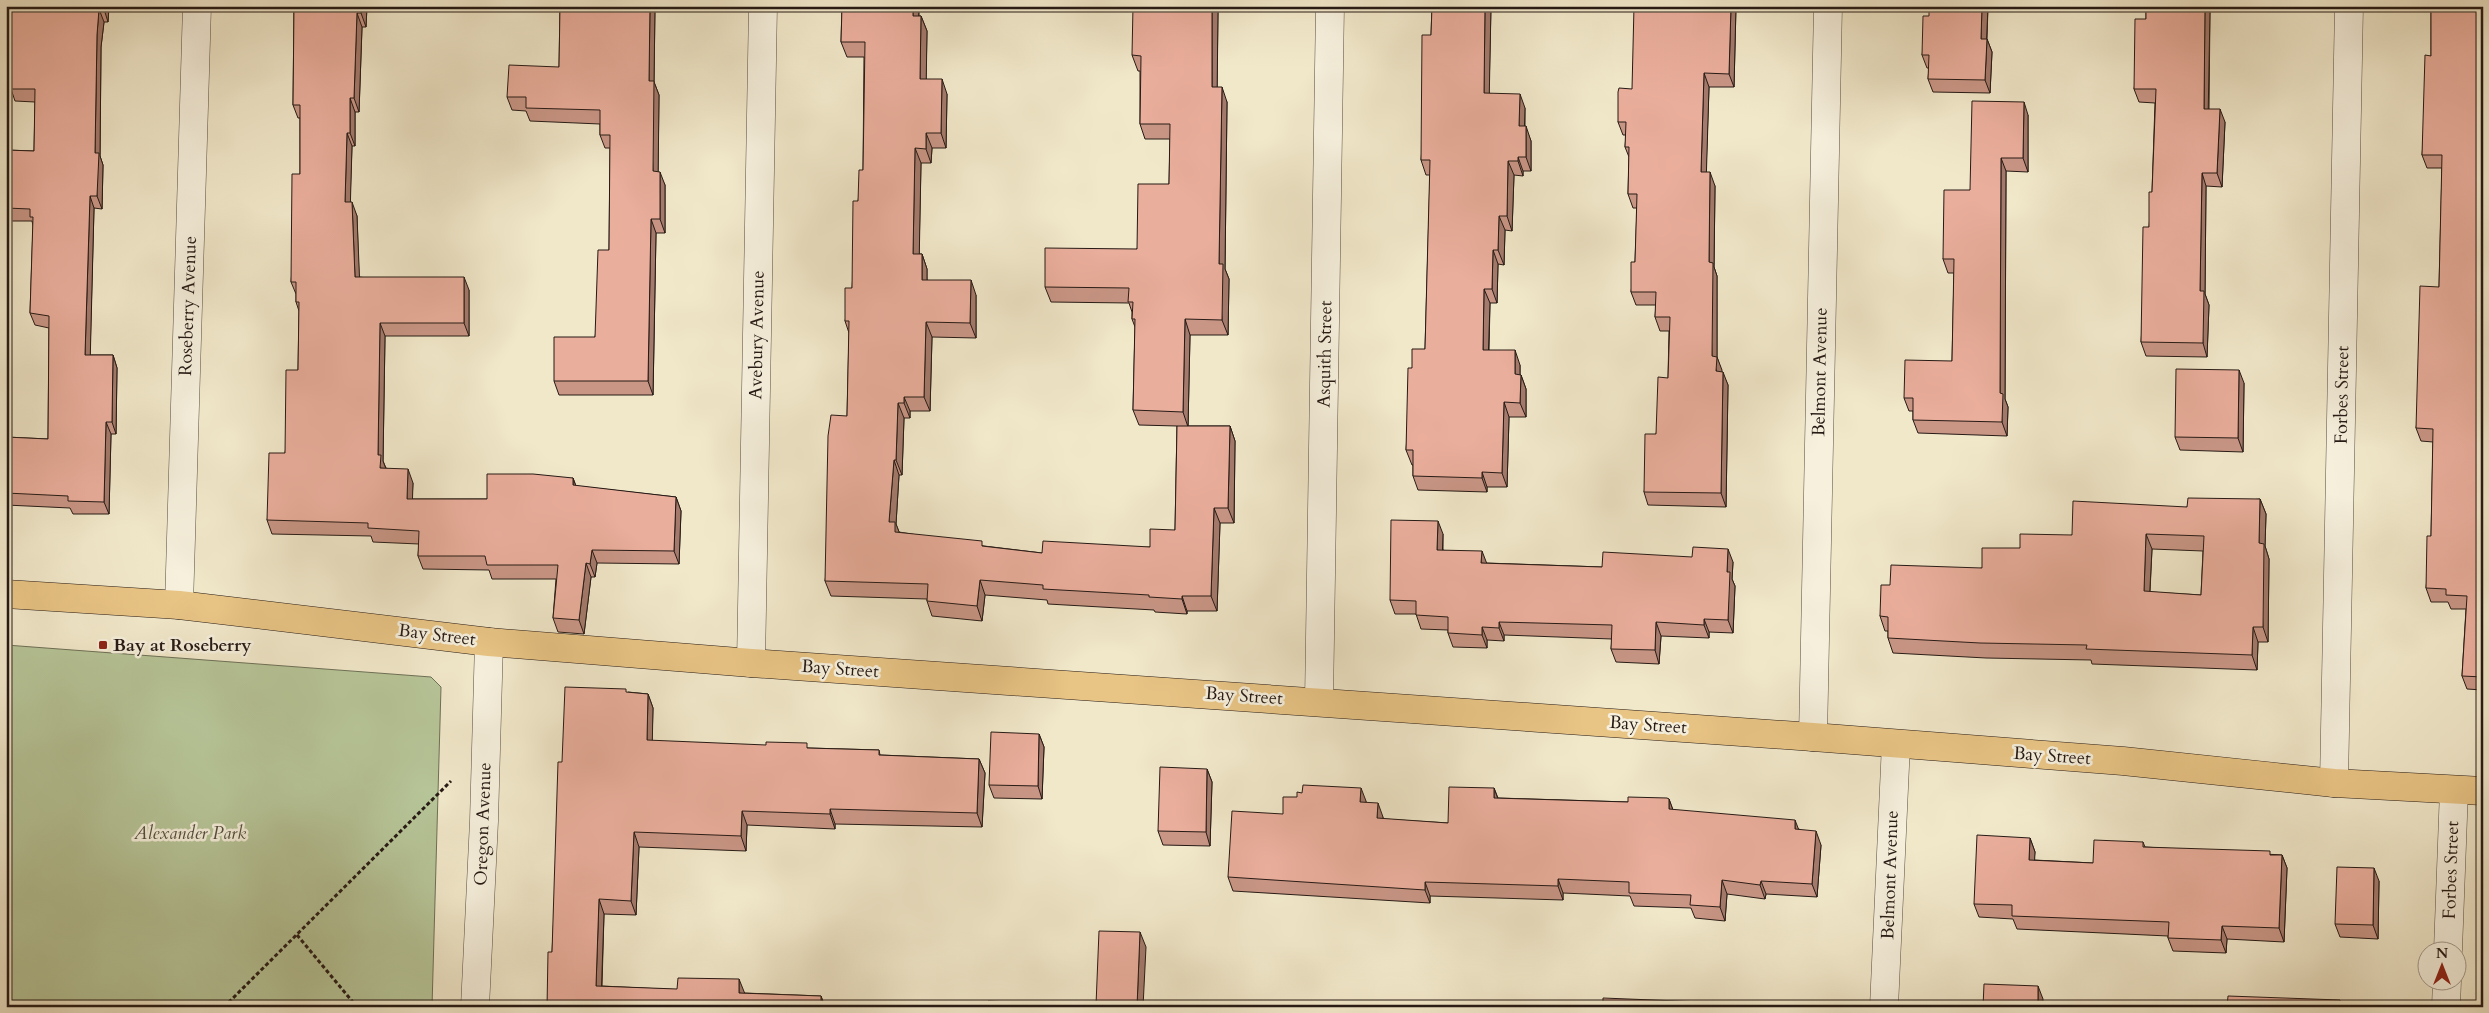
<svg xmlns="http://www.w3.org/2000/svg" width="2489" height="1013" font-family="Cardo,serif">
<style>
.green{fill:#b7c699;stroke:#6e7057}
.lines{fill:none;stroke-linecap:round;stroke-linejoin:round}
.minor-casing{stroke:#594e42;stroke-width:29}
.major-casing{stroke:#261a15;stroke-width:29}
.path{stroke:#261a15;stroke-width:3;stroke-dasharray:4 2.5;stroke-linecap:butt}
.minor{stroke:#f6f0dd;stroke-width:28}
.major{stroke:#e8c485;stroke-width:28}
.wall{fill:#c99686;stroke:#261a15;fill-rule:evenodd}
.shaded-wall{fill:#a47a6d;stroke:#261a15}
.building{fill:#eaae9c;stroke:#261a15;fill-rule:evenodd}
.poi-dot{fill:#8f2418;stroke:#f6f0dd;stroke-width:2}
.labels{text-anchor:middle;dominant-baseline:central;stroke-width:5;stroke-linejoin:round;paint-order:stroke}
.street-label{font-size:18px;fill:#261a15;stroke:#f6f0dd}
.poi-label{font-size:18px;font-weight:bold;fill:#261a15;stroke:#f6f0dd;text-anchor:start}
.park-label{font-size:18px;font-style:italic;fill:#524e3d;stroke:#f6f0dd}
</style>
<rect width="100%" height="100%" fill="#f1e8ca"/>
<filter id="stains"><feTurbulence type="fractalNoise" baseFrequency=".004" numOctaves="4"/><feColorMatrix values="0 0 0 0 .2 0 0 0 0 .09 0 0 0 0 .02 0 0 0 .5 -.17"/></filter>
<radialGradient id="worn" r=".72"><stop offset=".6" stop-color="#630" stop-opacity="0"/><stop offset="1" stop-color="#630" stop-opacity=".3"/></radialGradient>
<!-- green -->
<path class="green" d="M 6,645 L 431,677 L 441,687 L 432,1007 L 6,1007 Z"/>
<g class="lines">
<defs>
<g id="minor">
<path d="M 179,605 L 197,6"/>
<path d="M 751,663 L 763,6"/>
<path d="M 1319,701 L 1330,6"/>
<path d="M 1813,737 L 1828,6"/>
<path d="M 2334,783 L 2349,6"/>
<path d="M 2448,950 L 2454,790"/>
<path d="M 475,1007 L 484,821 L 489,642"/>
<path d="M 1884,1007 L 1896,744"/>
<path d="M 2446,1007 L 2447,980"/>
</g>
<path id="major" d="M 6,594 L 179,605 L 489,642 L 751,663 L 1813,737 L 2123,761 L 2334,783 L 2483,791"/>
</defs>
<!-- minor casing -->
<use href="#minor" class="minor-casing"/>
<!-- major casing -->
<use href="#major" class="major-casing"/>
<!-- path -->
<g class="path">
<path d="M 297,935 L 357,1007"/>
<path d="M 224,1007 L 451,781"/>
</g>
<!-- minor -->
<use href="#minor" class="minor"/>
<!-- major -->
<use href="#major" class="major"/>
</g>
<!-- wall -->
<g class="wall">
<path d="M 6,6 L 109,6 L 108,22 L 104,22 L 101,47 L 100,156 L 103,165 L 102,209 L 94,208 L 90,355 L 113,355 L 117,368 L 116,434 L 111,434 L 109,514 L 73,514 L 70,508 L 6,505 L 6,437 L 48,439 L 49,328 L 35,325 L 30,313 L 33,226 L 32,221 L 7,221 L 6,219 L 6,150 L 34,151 L 35,102 L 15,101 L 11,89 L 11,67 L 6,67 Z"/>
<path d="M 294,6 L 367,6 L 366,27 L 362,27 L 359,112 L 355,112 L 355,146 L 352,146 L 350,202 L 357,216 L 359,277 L 469,290 L 469,336 L 385,336 L 383,461 L 386,468 L 413,483 L 412,499 L 487,499 L 573,478 L 576,486 L 676,497 L 681,511 L 679,564 L 597,563 L 595,577 L 591,577 L 584,634 L 558,632 L 553,618 L 556,579 L 492,579 L 489,570 L 423,569 L 418,556 L 419,544 L 373,542 L 371,536 L 272,534 L 267,520 L 285,453 L 298,370 L 299,311 L 296,302 L 296,294 L 291,282 L 300,174 L 300,118 L 298,118 L 293,105 Z"/>
<path d="M 560,6 L 655,6 L 654,82 L 659,95 L 658,172 L 665,185 L 665,233 L 656,233 L 653,395 L 559,395 L 554,381 L 595,337 L 609,250 L 610,148 L 605,148 L 600,135 L 600,124 L 530,121 L 526,111 L 512,110 L 507,97 L 559,67 Z"/>
<path d="M 842,6 L 919,6 L 919,16 L 921,16 L 927,31 L 926,79 L 947,94 L 946,148 L 932,148 L 931,163 L 921,163 L 919,254 L 922,254 L 927,269 L 927,280 L 976,295 L 976,338 L 932,337 L 930,411 L 910,411 L 910,418 L 904,418 L 902,475 L 899,475 L 896,524 L 899,532 L 984,546 L 1042,553 L 1150,547 L 1175,530 L 1177,426 L 1139,425 L 1133,410 L 1135,327 L 1132,319 L 1132,312 L 1129,303 L 1051,302 L 1045,287 L 1137,249 L 1169,184 L 1170,139 L 1145,139 L 1140,124 L 1140,71 L 1138,71 L 1132,55 L 1218,11 L 1217,87 L 1227,102 L 1225,269 L 1229,279 L 1228,335 L 1190,335 L 1188,426 L 1230,426 L 1235,441 L 1234,523 L 1220,523 L 1217,611 L 1187,611 L 1187,614 L 1155,612 L 1154,610 L 1048,604 L 1047,600 L 985,595 L 982,621 L 932,616 L 927,601 L 927,599 L 831,596 L 825,581 L 847,416 L 849,333 L 845,321 L 852,288 L 858,201 L 863,170 L 864,57 L 847,57 L 841,42 Z"/>
<path d="M 1432,6 L 1491,6 L 1489,93 L 1525,108 L 1525,126 L 1531,141 L 1531,171 L 1523,171 L 1523,176 L 1514,175 L 1512,231 L 1505,230 L 1504,265 L 1498,264 L 1497,303 L 1490,303 L 1489,350 L 1520,365 L 1520,375 L 1521,375 L 1526,389 L 1526,417 L 1509,417 L 1507,487 L 1487,487 L 1487,492 L 1418,490 L 1413,476 L 1413,465 L 1412,465 L 1406,450 L 1412,368 L 1425,349 L 1430,175 L 1426,175 L 1421,160 L 1431,35 Z"/>
<path d="M 1736,6 L 1734,87 L 1709,87 L 1706,172 L 1715,186 L 1714,267 L 1717,276 L 1717,357 L 1722,372 L 1728,385 L 1726,507 L 1648,505 L 1644,492 L 1656,434 L 1668,378 L 1669,331 L 1660,331 L 1655,317 L 1656,305 L 1636,305 L 1631,292 L 1635,262 L 1637,208 L 1633,208 L 1628,194 L 1629,157 L 1625,147 L 1626,135 L 1623,135 L 1618,122 L 1632,89 Z"/>
<path d="M 1988,6 L 1987,39 L 1992,52 L 1990,93 L 1933,92 L 1928,79 L 1929,68 L 1927,68 L 1922,55 L 1929,16 Z"/>
<path d="M 2146,6 L 2234,6 L 2234,10 L 2210,10 L 2209,109 L 2225,122 L 2222,187 L 2206,186 L 2205,294 L 2209,305 L 2207,357 L 2146,356 L 2141,342 L 2149,227 L 2152,192 L 2155,103 L 2139,102 L 2134,89 L 2146,19 Z"/>
<path d="M 2428,6 L 2483,6 L 2483,690 L 2467,689 L 2462,676 L 2466,609 L 2451,609 L 2448,602 L 2431,602 L 2426,588 L 2431,536 L 2433,442 L 2421,441 L 2416,428 L 2439,287 L 2442,168 L 2427,168 L 2422,155 L 2431,56 L 2431,8 L 2429,8 Z"/>
<path d="M 2028,115 L 2028,172 L 2006,171 L 2005,399 L 2008,407 L 2007,436 L 1918,433 L 1913,420 L 1913,411 L 1909,411 L 1904,398 L 1952,361 L 1954,273 L 1948,273 L 1943,259 L 1970,190 Z"/>
<path d="M 2244,383 L 2243,452 L 2180,450 L 2175,437 Z"/>
<path d="M 2260,499 L 2266,514 L 2265,546 L 2269,559 L 2268,642 L 2258,642 L 2257,670 L 2092,664 L 2091,660 L 1986,658 L 1893,653 L 1888,638 L 1888,631 L 1885,631 L 1880,616 L 1890,585 L 1982,568 L 2020,548 L 2072,535 L 2187,507 ZM 2152,549 L 2203,551 L 2201,595 L 2150,592 Z"/>
<path d="M 1443,534 L 1443,550 L 1486,563 L 1602,567 L 1733,562 L 1732,579 L 1735,586 L 1733,633 L 1709,632 L 1709,638 L 1661,636 L 1659,664 L 1616,662 L 1611,649 L 1612,639 L 1504,635 L 1504,641 L 1487,640 L 1487,648 L 1453,647 L 1448,633 L 1448,630 L 1421,629 L 1416,614 L 1395,614 L 1390,600 Z"/>
<path d="M 628,692 L 648,694 L 653,708 L 652,741 L 809,748 L 879,750 L 880,755 L 979,759 L 985,773 L 982,827 L 835,824 L 835,829 L 747,825 L 746,851 L 639,847 L 636,915 L 604,914 L 602,986 L 744,993 L 821,996 L 825,1007 L 547,1007 L 552,952 L 562,762 Z"/>
<path d="M 1039,734 L 1044,747 L 1042,799 L 994,798 L 989,785 Z"/>
<path d="M 1207,769 L 1212,782 L 1210,846 L 1163,845 L 1158,831 Z"/>
<path d="M 1494,788 L 1498,798 L 1628,802 L 1669,799 L 1673,810 L 1799,829 L 1821,845 L 1817,897 L 1766,894 L 1765,899 L 1727,894 L 1725,921 L 1695,918 L 1691,908 L 1634,906 L 1630,896 L 1563,893 L 1563,900 L 1430,896 L 1430,903 L 1233,891 L 1228,877 L 1283,814 L 1366,801 L 1366,803 L 1383,817 L 1383,819 L 1448,823 Z"/>
<path d="M 2030,838 L 2035,852 L 2034,860 L 2093,863 L 2143,842 L 2145,847 L 2282,855 L 2287,868 L 2284,942 L 2227,939 L 2226,953 L 2173,951 L 2168,938 L 2168,936 L 2017,929 L 2013,919 L 1979,917 L 1974,904 Z"/>
<path d="M 2379,881 L 2378,939 L 2340,937 L 2335,924 Z"/>
</g>
<!-- shaded-wall -->
<g class="shaded-wall">
<path d="M 104,6 L 109,6 L 108,22 L 104,9 Z"/>
<path d="M 362,6 L 367,6 L 366,27 L 361,13 Z"/>
<path d="M 650,6 L 655,6 L 654,82 L 659,95 L 658,185 L 653,171 L 649,81 Z"/>
<path d="M 913,6 L 919,6 L 918,31 L 913,16 Z"/>
<path d="M 1212,6 L 1216,6 L 1218,11 L 1217,102 L 1212,87 Z"/>
<path d="M 1485,6 L 1491,6 L 1489,108 L 1484,93 Z"/>
<path d="M 1731,6 L 1736,6 L 1734,87 L 1729,74 Z"/>
<path d="M 1982,6 L 1988,6 L 1986,52 L 1981,39 Z"/>
<path d="M 2205,6 L 2208,6 L 2210,10 L 2208,122 L 2204,109 Z"/>
<path d="M 99,9 L 104,22 L 101,47 L 100,156 L 103,165 L 102,209 L 97,196 L 95,153 L 97,35 Z"/>
<path d="M 357,13 L 362,27 L 359,112 L 354,98 Z"/>
<path d="M 921,16 L 927,31 L 926,94 L 920,79 Z"/>
<path d="M 1987,39 L 1992,52 L 1990,93 L 1985,80 Z"/>
<path d="M 1704,73 L 1709,87 L 1706,186 L 1701,172 Z"/>
<path d="M 942,79 L 947,94 L 946,148 L 941,133 Z"/>
<path d="M 1222,87 L 1227,102 L 1225,269 L 1229,279 L 1228,335 L 1222,320 L 1219,264 Z"/>
<path d="M 1520,94 L 1525,108 L 1524,141 L 1519,126 Z"/>
<path d="M 350,98 L 355,112 L 355,146 L 350,133 Z"/>
<path d="M 2024,102 L 2028,115 L 2028,172 L 2023,158 Z"/>
<path d="M 2220,109 L 2225,122 L 2222,187 L 2217,173 Z"/>
<path d="M 1526,126 L 1531,141 L 1531,171 L 1526,157 Z"/>
<path d="M 347,133 L 352,146 L 350,216 L 345,202 Z"/>
<path d="M 926,133 L 932,148 L 931,163 L 926,149 Z"/>
<path d="M 915,148 L 921,163 L 919,269 L 913,254 Z"/>
<path d="M 1518,157 L 1523,171 L 1523,176 L 1518,161 Z"/>
<path d="M 2001,158 L 2006,171 L 2005,399 L 2008,407 L 2007,436 L 2002,422 L 2000,393 Z"/>
<path d="M 1508,161 L 1514,175 L 1512,231 L 1507,216 Z"/>
<path d="M 660,172 L 665,185 L 665,233 L 660,219 Z"/>
<path d="M 1710,172 L 1715,186 L 1714,267 L 1717,276 L 1717,357 L 1722,370 L 1721,385 L 1712,356 L 1709,262 Z"/>
<path d="M 2202,173 L 2206,186 L 2205,294 L 2209,305 L 2207,357 L 2203,343 L 2200,291 Z"/>
<path d="M 90,196 L 94,208 L 90,367 L 85,355 Z"/>
<path d="M 352,202 L 357,216 L 360,290 L 355,277 Z"/>
<path d="M 1499,216 L 1505,230 L 1504,265 L 1498,250 Z"/>
<path d="M 651,219 L 656,233 L 653,395 L 648,381 Z"/>
<path d="M 1493,250 L 1498,264 L 1497,303 L 1492,289 Z"/>
<path d="M 922,254 L 927,269 L 927,294 L 922,280 Z"/>
<path d="M 464,277 L 469,290 L 469,336 L 464,323 Z"/>
<path d="M 971,280 L 976,295 L 976,338 L 970,323 Z"/>
<path d="M 1484,289 L 1490,303 L 1488,365 L 1483,350 Z"/>
<path d="M 1185,319 L 1190,335 L 1188,427 L 1183,412 Z"/>
<path d="M 926,322 L 932,337 L 930,411 L 924,397 Z"/>
<path d="M 380,323 L 385,336 L 383,461 L 386,469 L 380,468 L 378,455 Z"/>
<path d="M 1515,350 L 1520,365 L 1520,389 L 1515,374 Z"/>
<path d="M 113,355 L 117,368 L 116,434 L 112,422 Z"/>
<path d="M 2239,370 L 2244,383 L 2243,452 L 2238,438 Z"/>
<path d="M 1723,372 L 1728,385 L 1726,507 L 1721,493 Z"/>
<path d="M 1521,375 L 1526,389 L 1526,417 L 1520,403 Z"/>
<path d="M 904,397 L 910,411 L 910,418 L 904,403 Z"/>
<path d="M 1504,402 L 1509,417 L 1507,487 L 1502,473 Z"/>
<path d="M 898,403 L 904,418 L 902,475 L 896,460 Z"/>
<path d="M 106,422 L 111,434 L 109,514 L 104,502 Z"/>
<path d="M 1230,426 L 1235,441 L 1234,523 L 1228,508 Z"/>
<path d="M 894,460 L 899,475 L 896,524 L 901,537 L 901,547 L 889,522 Z"/>
<path d="M 408,469 L 413,483 L 412,513 L 407,499 Z"/>
<path d="M 1482,472 L 1487,487 L 1487,492 L 1482,478 Z"/>
<path d="M 573,478 L 578,492 L 573,485 Z"/>
<path d="M 676,497 L 681,511 L 679,564 L 674,551 Z"/>
<path d="M 2260,499 L 2266,514 L 2265,546 L 2269,559 L 2268,642 L 2263,627 L 2259,543 Z"/>
<path d="M 1214,508 L 1220,523 L 1217,611 L 1211,596 Z"/>
<path d="M 1438,521 L 1443,534 L 1442,563 L 1437,550 Z"/>
<path d="M 2146,534 L 2152,549 L 2149,606 L 2144,591 Z"/>
<path d="M 1728,549 L 1733,562 L 1732,579 L 1735,586 L 1733,633 L 1728,620 L 1727,572 Z"/>
<path d="M 592,550 L 597,563 L 595,577 L 590,564 Z"/>
<path d="M 1482,551 L 1487,564 L 1481,563 Z"/>
<path d="M 586,563 L 591,577 L 584,634 L 579,620 Z"/>
<path d="M 980,580 L 985,595 L 982,621 L 977,606 Z"/>
<path d="M 1182,596 L 1187,611 L 1187,614 L 1182,599 Z"/>
<path d="M 1704,619 L 1709,632 L 1709,638 L 1704,625 Z"/>
<path d="M 1499,622 L 1504,635 L 1504,641 L 1499,628 Z"/>
<path d="M 1656,622 L 1661,636 L 1659,664 L 1655,650 Z"/>
<path d="M 1482,627 L 1487,640 L 1487,648 L 1482,635 Z"/>
<path d="M 2253,627 L 2258,642 L 2257,670 L 2252,655 Z"/>
<path d="M 648,694 L 653,708 L 652,755 L 647,740 Z"/>
<path d="M 1039,734 L 1044,747 L 1042,799 L 1038,786 Z"/>
<path d="M 979,759 L 985,773 L 982,827 L 977,813 Z"/>
<path d="M 1207,769 L 1212,782 L 1210,846 L 1206,832 Z"/>
<path d="M 1361,788 L 1366,801 L 1365,816 L 1360,802 Z"/>
<path d="M 1494,788 L 1499,802 L 1494,798 Z"/>
<path d="M 1669,799 L 1674,813 L 1669,809 Z"/>
<path d="M 1378,803 L 1383,817 L 1382,832 L 1377,818 Z"/>
<path d="M 830,809 L 835,824 L 835,829 L 830,814 Z"/>
<path d="M 742,811 L 747,825 L 746,851 L 741,836 Z"/>
<path d="M 1795,820 L 1800,833 L 1795,829 Z"/>
<path d="M 1816,831 L 1821,845 L 1817,897 L 1812,884 Z"/>
<path d="M 634,832 L 639,847 L 636,915 L 631,901 Z"/>
<path d="M 2030,838 L 2035,852 L 2034,874 L 2029,860 Z"/>
<path d="M 2282,855 L 2287,868 L 2284,942 L 2279,928 Z"/>
<path d="M 2374,868 L 2379,881 L 2378,939 L 2373,925 Z"/>
<path d="M 1558,879 L 1563,893 L 1563,900 L 1558,886 Z"/>
<path d="M 1722,880 L 1727,894 L 1725,921 L 1720,907 Z"/>
<path d="M 1761,881 L 1766,894 L 1765,899 L 1760,885 Z"/>
<path d="M 1425,882 L 1430,896 L 1430,903 L 1425,890 Z"/>
<path d="M 599,899 L 604,914 L 601,1001 L 596,986 Z"/>
<path d="M 2222,926 L 2227,939 L 2226,953 L 2221,940 Z"/>
<path d="M 1140,932 L 1146,947 L 1143,1007 L 1137,1007 Z"/>
<path d="M 739,979 L 745,994 L 739,993 Z"/>
<path d="M 2038,986 L 2043,999 L 2043,1007 L 2038,1007 Z"/>
<path d="M 821,996 L 825,1007 L 821,1007 Z"/>
</g>
<!-- building -->
<g class="building">
<path d="M 6,6 L 104,6 L 104,9 L 99,9 L 97,35 L 95,153 L 99,153 L 97,196 L 90,196 L 85,355 L 113,355 L 112,422 L 106,422 L 104,502 L 68,501 L 68,496 L 6,493 L 6,437 L 48,439 L 49,316 L 30,313 L 33,217 L 30,217 L 30,209 L 6,208 L 6,150 L 34,151 L 35,89 L 11,89 L 11,54 L 6,54 Z"/>
<path d="M 294,6 L 362,6 L 361,13 L 357,13 L 354,98 L 350,98 L 350,133 L 347,133 L 345,202 L 352,202 L 355,277 L 464,277 L 464,323 L 380,323 L 378,455 L 381,455 L 380,468 L 408,469 L 407,499 L 487,499 L 487,474 L 533,474 L 573,478 L 573,485 L 676,497 L 674,551 L 592,550 L 590,564 L 586,563 L 579,620 L 553,618 L 558,565 L 487,565 L 485,556 L 418,556 L 419,531 L 368,528 L 368,523 L 267,520 L 269,453 L 285,453 L 286,370 L 298,370 L 299,302 L 296,302 L 296,282 L 291,282 L 292,174 L 300,174 L 300,105 L 293,105 Z"/>
<path d="M 560,6 L 650,6 L 649,81 L 654,81 L 653,171 L 660,172 L 660,219 L 651,219 L 648,381 L 554,381 L 554,337 L 595,337 L 598,250 L 609,250 L 610,135 L 600,135 L 600,110 L 526,108 L 526,97 L 507,97 L 509,65 L 559,67 Z"/>
<path d="M 842,6 L 913,6 L 913,16 L 921,16 L 920,79 L 942,79 L 941,133 L 926,133 L 926,149 L 915,148 L 913,254 L 922,254 L 922,280 L 971,280 L 970,323 L 926,322 L 924,397 L 904,397 L 904,403 L 898,403 L 896,460 L 894,460 L 889,522 L 895,522 L 895,532 L 982,541 L 982,546 L 1042,553 L 1043,541 L 1150,547 L 1150,529 L 1175,530 L 1177,426 L 1230,426 L 1228,508 L 1214,508 L 1211,596 L 1182,596 L 1182,599 L 1149,597 L 1149,595 L 1043,589 L 1043,585 L 980,580 L 977,606 L 927,601 L 928,584 L 825,581 L 828,436 L 831,415 L 847,416 L 849,321 L 845,321 L 845,288 L 852,288 L 853,201 L 858,201 L 859,170 L 863,170 L 865,42 L 841,42 Z"/>
<path d="M 1133,6 L 1212,6 L 1212,87 L 1222,87 L 1219,264 L 1223,264 L 1222,320 L 1185,319 L 1183,412 L 1133,410 L 1135,319 L 1132,319 L 1133,302 L 1128,302 L 1129,288 L 1045,287 L 1045,248 L 1137,249 L 1138,184 L 1169,184 L 1170,124 L 1140,124 L 1141,56 L 1132,55 Z"/>
<path d="M 1432,6 L 1485,6 L 1484,93 L 1520,94 L 1519,126 L 1526,126 L 1526,157 L 1518,157 L 1518,161 L 1508,161 L 1507,216 L 1499,216 L 1498,250 L 1493,250 L 1492,289 L 1484,289 L 1483,350 L 1515,350 L 1515,374 L 1521,375 L 1520,403 L 1504,402 L 1502,473 L 1482,472 L 1482,478 L 1413,476 L 1413,450 L 1406,450 L 1408,368 L 1412,368 L 1412,349 L 1425,349 L 1430,160 L 1421,160 L 1422,35 L 1431,35 Z"/>
<path d="M 1634,6 L 1731,6 L 1729,74 L 1704,73 L 1701,172 L 1710,172 L 1709,262 L 1713,263 L 1712,356 L 1717,357 L 1716,371 L 1723,372 L 1721,493 L 1644,492 L 1645,434 L 1656,434 L 1658,377 L 1668,378 L 1670,317 L 1655,317 L 1656,292 L 1631,292 L 1631,262 L 1635,262 L 1637,194 L 1628,194 L 1629,147 L 1625,147 L 1626,122 L 1618,122 L 1618,92 L 1619,88 L 1632,89 Z"/>
<path d="M 1929,6 L 1982,6 L 1981,39 L 1987,39 L 1985,80 L 1928,79 L 1929,55 L 1922,55 L 1923,16 L 1929,16 Z"/>
<path d="M 2146,6 L 2205,6 L 2204,109 L 2220,109 L 2217,173 L 2202,173 L 2200,291 L 2204,291 L 2203,343 L 2141,342 L 2143,227 L 2149,227 L 2149,192 L 2152,192 L 2156,89 L 2134,89 L 2135,19 L 2146,19 Z"/>
<path d="M 2431,6 L 2483,6 L 2483,677 L 2462,676 L 2467,596 L 2446,595 L 2446,589 L 2426,588 L 2427,536 L 2431,536 L 2433,429 L 2416,428 L 2420,286 L 2439,287 L 2442,155 L 2422,155 L 2425,55 L 2431,56 Z"/>
<path d="M 1972,101 L 2024,102 L 2023,158 L 2001,158 L 2000,393 L 2003,394 L 2002,422 L 1913,420 L 1913,398 L 1904,398 L 1905,360 L 1952,361 L 1954,259 L 1943,259 L 1944,190 L 1970,190 Z"/>
<path d="M 2176,369 L 2239,370 L 2238,438 L 2175,437 Z"/>
<path d="M 2188,498 L 2260,499 L 2259,543 L 2264,544 L 2263,627 L 2253,627 L 2252,655 L 2086,649 L 2087,645 L 1980,643 L 1888,638 L 1888,617 L 1880,616 L 1881,585 L 1890,585 L 1891,565 L 1982,568 L 1982,548 L 2020,548 L 2020,534 L 2072,535 L 2073,501 L 2187,507 ZM 2146,534 L 2204,536 L 2201,595 L 2144,591 Z"/>
<path d="M 1391,520 L 1438,521 L 1437,550 L 1482,551 L 1481,563 L 1602,567 L 1603,552 L 1692,557 L 1693,547 L 1728,549 L 1727,572 L 1730,572 L 1728,620 L 1704,619 L 1704,625 L 1656,622 L 1655,650 L 1611,649 L 1612,625 L 1499,622 L 1499,628 L 1482,627 L 1482,635 L 1448,633 L 1448,617 L 1416,615 L 1416,601 L 1390,600 Z"/>
<path d="M 565,687 L 626,689 L 626,692 L 648,694 L 647,740 L 766,745 L 766,742 L 807,743 L 807,748 L 879,750 L 879,755 L 979,759 L 977,813 L 830,809 L 830,814 L 742,811 L 741,836 L 634,832 L 631,901 L 599,899 L 596,986 L 677,989 L 678,978 L 739,979 L 739,993 L 821,996 L 821,1007 L 547,1007 L 548,952 L 552,952 L 558,762 L 562,762 Z"/>
<path d="M 991,732 L 1039,734 L 1038,786 L 989,785 Z"/>
<path d="M 1160,767 L 1207,769 L 1206,832 L 1158,831 Z"/>
<path d="M 1303,785 L 1361,788 L 1360,802 L 1378,803 L 1377,818 L 1448,823 L 1449,787 L 1494,788 L 1494,798 L 1628,802 L 1628,797 L 1667,798 L 1669,799 L 1669,809 L 1795,820 L 1795,829 L 1816,831 L 1812,884 L 1761,881 L 1760,885 L 1722,880 L 1720,907 L 1690,905 L 1691,895 L 1629,893 L 1629,882 L 1558,879 L 1558,886 L 1425,882 L 1425,890 L 1228,877 L 1232,811 L 1283,814 L 1283,797 L 1297,797 L 1297,792 L 1302,793 Z"/>
<path d="M 1977,835 L 2030,838 L 2029,860 L 2093,863 L 2094,840 L 2143,842 L 2143,847 L 2270,851 L 2270,855 L 2282,855 L 2279,928 L 2222,926 L 2221,940 L 2168,938 L 2169,922 L 2012,916 L 2012,905 L 1974,904 Z"/>
<path d="M 2337,867 L 2374,868 L 2373,925 L 2335,924 Z"/>
<path d="M 1099,931 L 1140,932 L 1137,1007 L 988,1007 L 988,1001 L 1096,1005 Z"/>
<path d="M 1984,984 L 2038,986 L 2038,1007 L 1983,1007 Z"/>
<path d="M 2228,996 L 2340,1000 L 2340,1007 L 2227,1007 Z"/>
<path d="M 1603,998 L 1778,1005 L 1778,1007 L 1603,1007 Z"/>
</g>
<!-- markers -->
<rect class="poi-dot" x="98" y="640" width="10" height="10" rx="2.5"/>
<g class="labels">
<!-- street labels -->
<g class="street-label">
<text transform="translate(188 306) rotate(-88)">Roseberry Avenue</text>
<text transform="translate(757 335) rotate(-89)">Avebury Avenue</text>
<text transform="translate(1325 354) rotate(-89)">Asquith Street</text>
<text transform="translate(1820 372) rotate(-89)">Belmont Avenue</text>
<text transform="translate(2342 395) rotate(-89)">Forbes Street</text>
<text transform="translate(437 635) rotate(7)">Bay Street</text>
<text transform="translate(840 669) rotate(4)">Bay Street</text>
<text transform="translate(1244 696) rotate(4)">Bay Street</text>
<text transform="translate(1648 725) rotate(4)">Bay Street</text>
<text transform="translate(2052 756) rotate(4)">Bay Street</text>
<text transform="translate(483 824) rotate(-88)">Oregon Avenue</text>
<text transform="translate(2451 870) rotate(-88)">Forbes Street</text>
<text transform="translate(1890 875) rotate(-88)">Belmont Avenue</text>
</g>
<!-- poi labels -->
<g class="poi-label">
<text x="113" y="645">Bay at Roseberry</text>
</g>
<!-- park labels -->
<g class="park-label">
<text x="190" y="833">Alexander Park</text>
</g>
</g>
<!-- margin -->
<rect width="2489" height="1013" fill="none" stroke="#f1e8ca" stroke-width="25"/>
<rect x="8" y="8" width="2474" height="998" fill="none" stroke="#261a15" stroke-width="2.5"/>
<rect x="12" y="12" width="2464" height="988" fill="none" stroke="#261a15"/>
<!-- north arrow -->
<g transform="translate(2442 966)"><circle r="24" fill="#f6f0dd" stroke="#a39a8d"/>
<path d="M0-4L9 19L0 12L-9 19Z" fill="#8f2418"/>
<text y="-8" font-size="14" font-weight="bold" text-anchor="middle" fill="#261a15">N</text>
</g>
<rect width="100%" height="100%" filter="url(#stains)"/>
<rect width="100%" height="100%" fill="url(#worn)"/>
</svg>
